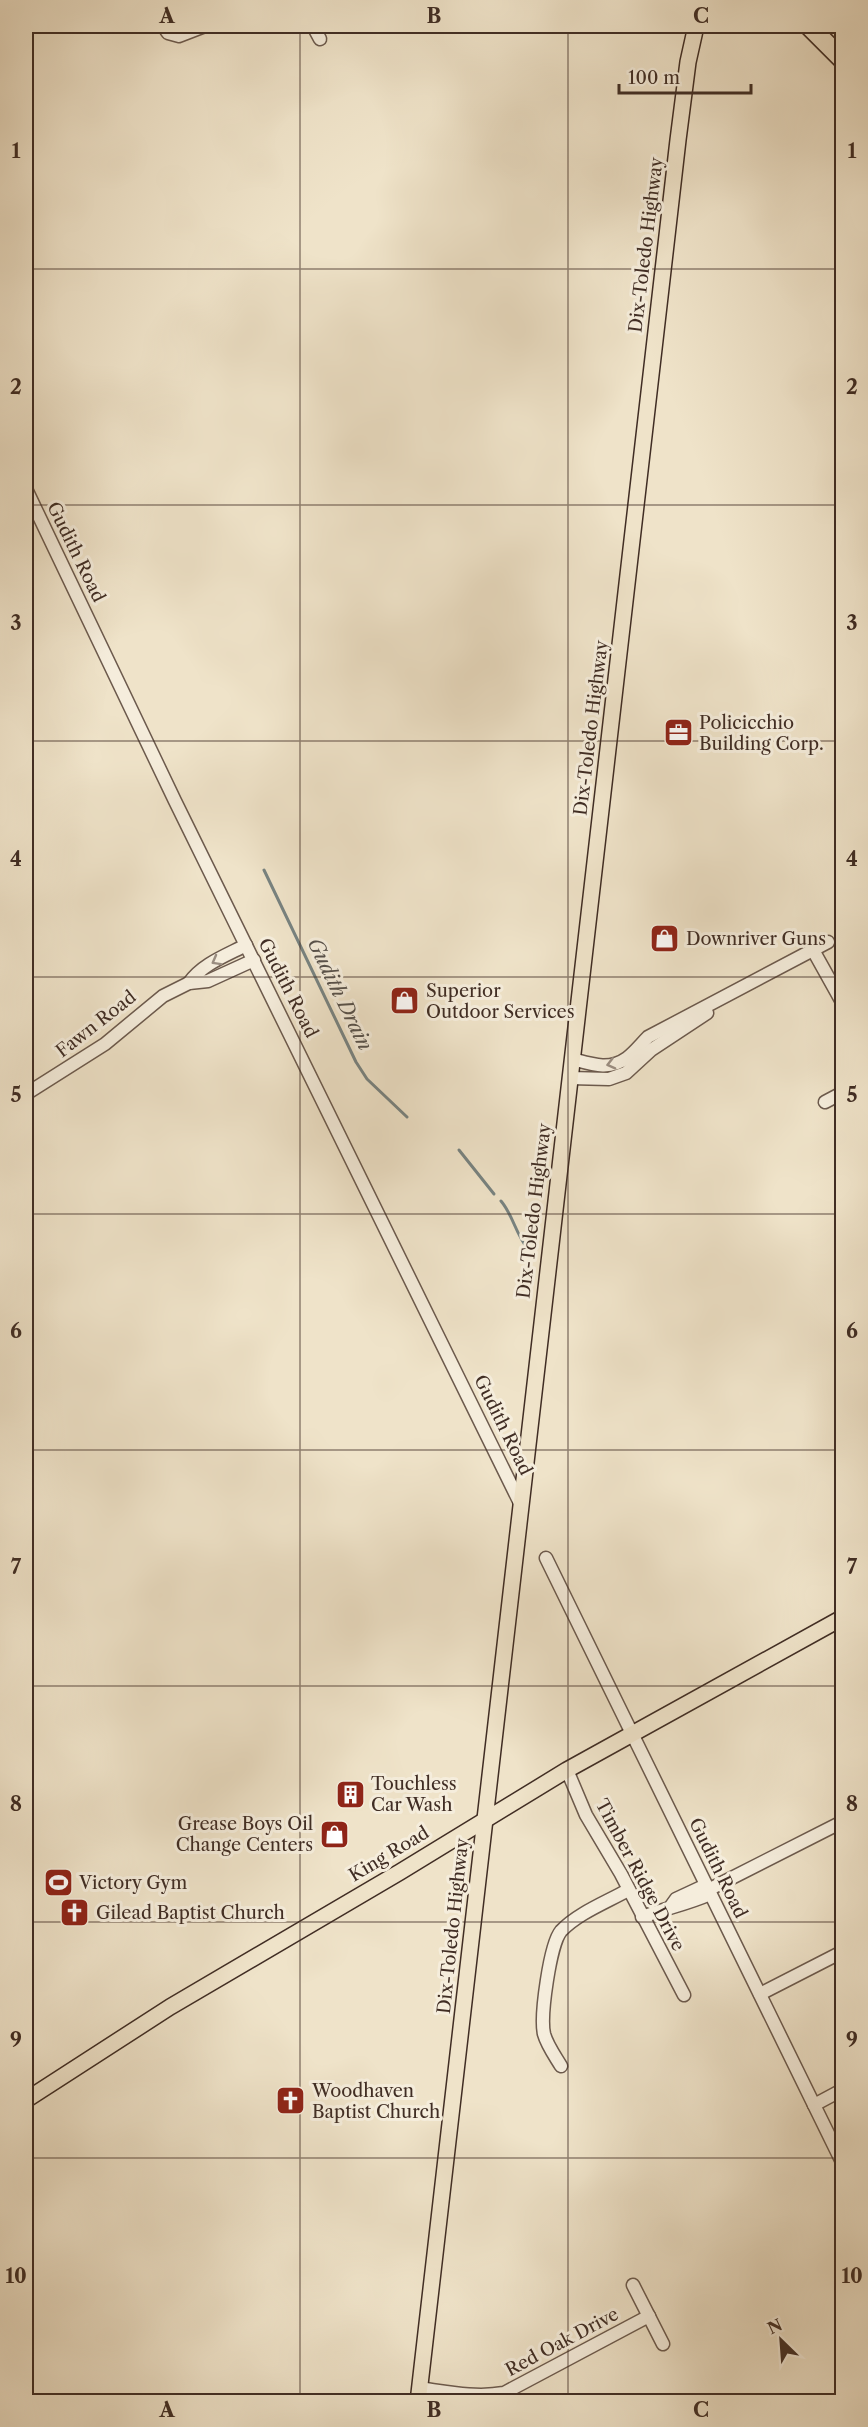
<svg xmlns="http://www.w3.org/2000/svg" width="868" height="2427" font-family="'Libre Caslon Text',serif">
<style>
.lines{fill:none;stroke-linecap:round;stroke-linejoin:round}
.stream{stroke:#788381;stroke-width:3}
.minor-casing{stroke:#6c5a4d;stroke-width:15}
.major-casing{stroke:#402d24;stroke-width:18}
.highway-casing{stroke:#402d24;stroke-width:21}
.minor{stroke:#f5eddc;stroke-width:12}
.major{stroke:#efe3c9;stroke-width:15}
.highway{stroke:#efe3c9;stroke-width:18}
.oneway{stroke:#9a8d80}
.grid{fill:none;stroke:#402d24;stroke-width:1.5;stroke-opacity:0.55}
.labels{text-anchor:middle;dominant-baseline:central;stroke-width:6;stroke-linejoin:round;paint-order:stroke}
.street-label{font-size:18px;fill:#402d24;stroke:#f5eddc}
.poi-label{font-size:18px;fill:#402d24;stroke:#f5eddc;text-anchor:start}
.water-label{font-size:20px;font-style:italic;fill:#57514b;stroke:#f5eddc}
.neatline{fill:none;stroke:#402d24;stroke-width:2}
.grid-label{font-size:20px;text-anchor:middle;font-weight:bold;fill:#402d24}
</style>
<rect width="100%" height="100%" fill="#efe3c9"/>
<filter id="stains"><feTurbulence type="fractalNoise" baseFrequency=".00333" numOctaves="4"/><feColorMatrix values="0 0 0 0 .2 0 0 0 0 .09 0 0 0 0 .02 0 0 0 .5 -.17"/></filter>
<radialGradient id="worn" r=".72"><stop offset=".6" stop-color="#630" stop-opacity="0"/><stop offset="1" stop-color="#630" stop-opacity=".3"/></radialGradient>
<g class="lines">
<!-- stream -->
<g class="stream">
<path d="M 264,870 L 356,1062 L 367,1079 L 407,1117"/>
<path d="M 459,1150 L 494,1194"/>
<path d="M 501,1201 C 513,1215 516,1235 528,1249"/>
</g>
<defs>
<g id="minor">
<path d="M 163,26 L 168,33 L 179,36 L 205,26"/>
<path d="M 313,26 L 320,39"/>
<path d="M 26,489 L 175,801 L 520,1503"/>
<path d="M 813,950 L 842,1002"/>
<path d="M 189,983 C 202,964 227,955 246,945"/>
<path d="M 572,1059 C 591,1064 609,1071 627,1058 C 635,1052 641,1044 648,1037 L 828,942"/>
<path d="M 570,1078 L 609,1079 L 626,1073 L 651,1050 L 707,1013"/>
<path d="M 26,1094 L 105,1044 L 163,996 L 189,983 L 208,981 L 254,960"/>
<path d="M 825,1102 L 842,1093"/>
<path d="M 546,1558 L 842,2162"/>
<path d="M 567,1770 L 586,1815 L 621,1874 L 684,1995"/>
<path d="M 708,1890 L 842,1822"/>
<path d="M 671,1906 L 676,1899 L 706,1885"/>
<path d="M 642,1917 C 666,1908 688,1904 710,1894"/>
<path d="M 760,1994 L 842,1952"/>
<path d="M 561,2066 C 555,2056 547,2045 544,2034 C 540,2016 550,1944 561,1931 C 578,1913 607,1902 628,1890"/>
<path d="M 814,2105 L 842,2090"/>
<path d="M 633,2285 L 663,2344"/>
<path d="M 419,2388 C 448,2392 476,2398 504,2393 L 649,2316"/>
</g>
<g id="major">
<path d="M 26,2100 L 170,2007 L 400,1872 L 567,1770 L 842,1618"/>
<path d="M 418,2402 L 678,140 L 688,62 L 696,26"/>
</g>
<path id="highway" d="M 809,26 L 842,59"/>
</defs>
<!-- minor casing -->
<use href="#minor" class="minor-casing"/>
<!-- major casing -->
<use href="#major" class="major-casing"/>
<!-- highway casing -->
<use href="#highway" class="highway-casing"/>
<!-- minor -->
<use href="#minor" class="minor"/>
<!-- major -->
<use href="#major" class="major"/>
<!-- highway -->
<use href="#highway" class="highway"/>
</g>
<!-- one-way arrows -->
<defs><path id="oneway-chevron" d="M-2-3.5L2.5 0L-2 3.5" fill="none" stroke-width="1.6" stroke-linecap="round" stroke-linejoin="round" transform="scale(1.5)"/></defs>
<g class="oneway">
<use href="#oneway-chevron" transform="translate(216 961) rotate(151)"/>
<use href="#oneway-chevron" transform="translate(611 1064) rotate(166)"/>
</g>
<!-- grid -->
<path class="grid" d="M 300,26 L 300,2402M 568,26 L 568,2402M 26,269 L 842,269M 26,505 L 842,505M 26,741 L 842,741M 26,977 L 842,977M 26,1214 L 842,1214M 26,1450 L 842,1450M 26,1686 L 842,1686M 26,1922 L 842,1922M 26,2158 L 842,2158"/>
<!-- icons -->
<defs>
<symbol id="office-square" viewBox="-11 -11 22 22"><rect x="-9" y="-9" width="18" height="18" rx="4" fill="#8f2418" stroke="#f5eddc"/><path d="M-6-3h4V-5.5h4V-3h4V5H-6ZM-1-4.5V-3h2v-1.5ZM-6 0V1H6V0Z" fill="#fff"/></symbol>
<symbol id="shop-square" viewBox="-11 -11 22 22"><rect x="-9" y="-9" width="18" height="18" rx="4" fill="#8f2418" stroke="#f5eddc"/><path d="M-5-2.5h2.3a2.7 3.5 0 0 1 5.4 0H5L5.5 6h-11ZM-1.5-2.5h3a1.5 2.3 0 0 0-3 0Z" fill="#fff"/></symbol>
<symbol id="building-square" viewBox="-11 -11 22 22"><rect x="-9" y="-9" width="18" height="18" rx="4" fill="#8f2418" stroke="#f5eddc"/><path d="M-4-6H4V6H1V3H-1V6H-4ZM-2.5-4.3h1.7v1.8h-1.7ZM.8-4.3h1.7v1.8H.8ZM-2.5-1h1.7V.8h-1.7ZM.8-1h1.7V.8H.8Z" fill="#fff"/></symbol>
<symbol id="stadium-square" viewBox="-11 -11 22 22"><rect x="-9" y="-9" width="18" height="18" rx="4" fill="#8f2418" stroke="#f5eddc"/><path d="M0-5a6.5 5 0 1 0 0 10a6.5 5 0 1 0 0-10ZM-3.5-1.8h7v3.6h-7Z" fill="#fff"/></symbol>
<symbol id="church-square" viewBox="-11 -11 22 22"><rect x="-9" y="-9" width="18" height="18" rx="4" fill="#8f2418" stroke="#f5eddc"/><path d="M-1.2-6h2.4v3.5h3.3v2.4h-3.3V6h-2.4V-.1h-3.3v-2.4h3.3Z" fill="#fff"/></symbol>
</defs>
<g fill-rule="evenodd">
<use href="#office-square" x="662" y="716" width="33" height="33"/>
<use href="#shop-square" x="648" y="922" width="33" height="33"/>
<use href="#shop-square" x="388" y="984" width="33" height="33"/>
<use href="#building-square" x="334" y="1778" width="33" height="33"/>
<use href="#shop-square" x="318" y="1818" width="33" height="33"/>
<use href="#stadium-square" x="42" y="1866" width="33" height="33"/>
<use href="#church-square" x="58" y="1896" width="33" height="33"/>
<use href="#church-square" x="274" y="2084" width="33" height="33"/>
</g>
<g class="labels">
<!-- street labels -->
<g class="street-label">
<text transform="translate(646 245) rotate(-83)">Dix-Toledo Highway</text>
<text transform="translate(76 552) rotate(64)">Gudith Road</text>
<text transform="translate(591 728) rotate(-83)">Dix-Toledo Highway</text>
<text transform="translate(288 988) rotate(63)">Gudith Road</text>
<text transform="translate(96 1024) rotate(-38)">Fawn Road</text>
<text transform="translate(534 1211) rotate(-83)">Dix-Toledo Highway</text>
<text transform="translate(503 1425) rotate(64)">Gudith Road</text>
<text transform="translate(389 1854) rotate(-31)">King Road</text>
<text transform="translate(718 1868) rotate(64)">Gudith Road</text>
<text transform="translate(640 1875) rotate(62)">Timber Ridge Drive</text>
<text transform="translate(453 1926) rotate(-84)">Dix-Toledo Highway</text>
<text transform="translate(562 2342) rotate(-28)">Red Oak Drive</text>
</g>
<!-- poi labels -->
<g class="poi-label">
<text x="699" y="723">Policicchio<tspan x="699" dy="21">Building Corp.</tspan></text>
<text x="686" y="939">Downriver Guns</text>
<text x="426" y="991">Superior<tspan x="426" dy="21">Outdoor Services</tspan></text>
<text x="371" y="1784">Touchless<tspan x="371" dy="21">Car Wash</tspan></text>
<text x="313" y="1824" text-anchor="end">Grease Boys Oil<tspan x="313" dy="21">Change Centers</tspan></text>
<text x="79" y="1883">Victory Gym</text>
<text x="96" y="1913">Gilead Baptist Church</text>
<text x="312" y="2091">Woodhaven<tspan x="312" dy="21">Baptist Church</tspan></text>
</g>
<!-- water labels -->
<g class="water-label">
<text transform="translate(340 994) rotate(64)">Gudith Drain</text>
</g>
</g>
<!-- margin -->
<rect width="868" height="2427" fill="none" stroke="#efe3c9" stroke-width="66"/>
<!-- north arrow -->
<g transform="translate(781 2340) rotate(335)" stroke="#f5eddc" stroke-width="4.5" paint-order="stroke">
<path d="M0-4.5L10 22L0 15L-10 22Z" fill="#402d24"/>
<text y="-9" font-size="16" font-weight="bold" text-anchor="middle" fill="#402d24">N</text>
</g>
<!-- scale -->
<path d="M619 84v9h132v-9" fill="none" stroke="#402d24" stroke-width="3"/>
<text x="628" y="84" font-size="18" fill="#402d24" stroke="#f5eddc" stroke-width="4.5" paint-order="stroke">100 m</text>
<rect x="33" y="33" width="802" height="2361" class="neatline"/>
<g class="grid-label">
<text x="167" y="23">A</text>
<text x="434" y="23">B</text>
<text x="701" y="23">C</text>
<text x="16" y="158">1</text>
<text x="852" y="158">1</text>
<text x="16" y="394">2</text>
<text x="852" y="394">2</text>
<text x="16" y="630">3</text>
<text x="852" y="630">3</text>
<text x="16" y="866">4</text>
<text x="852" y="866">4</text>
<text x="16" y="1102">5</text>
<text x="852" y="1102">5</text>
<text x="16" y="1338">6</text>
<text x="852" y="1338">6</text>
<text x="16" y="1574">7</text>
<text x="852" y="1574">7</text>
<text x="16" y="1811">8</text>
<text x="852" y="1811">8</text>
<text x="16" y="2047">9</text>
<text x="852" y="2047">9</text>
<text x="16" y="2283">10</text>
<text x="852" y="2283">10</text>
<text x="167" y="2417">A</text>
<text x="434" y="2417">B</text>
<text x="701" y="2417">C</text>
</g>
<rect width="100%" height="100%" filter="url(#stains)"/>
<rect width="100%" height="100%" fill="url(#worn)"/>
</svg>
